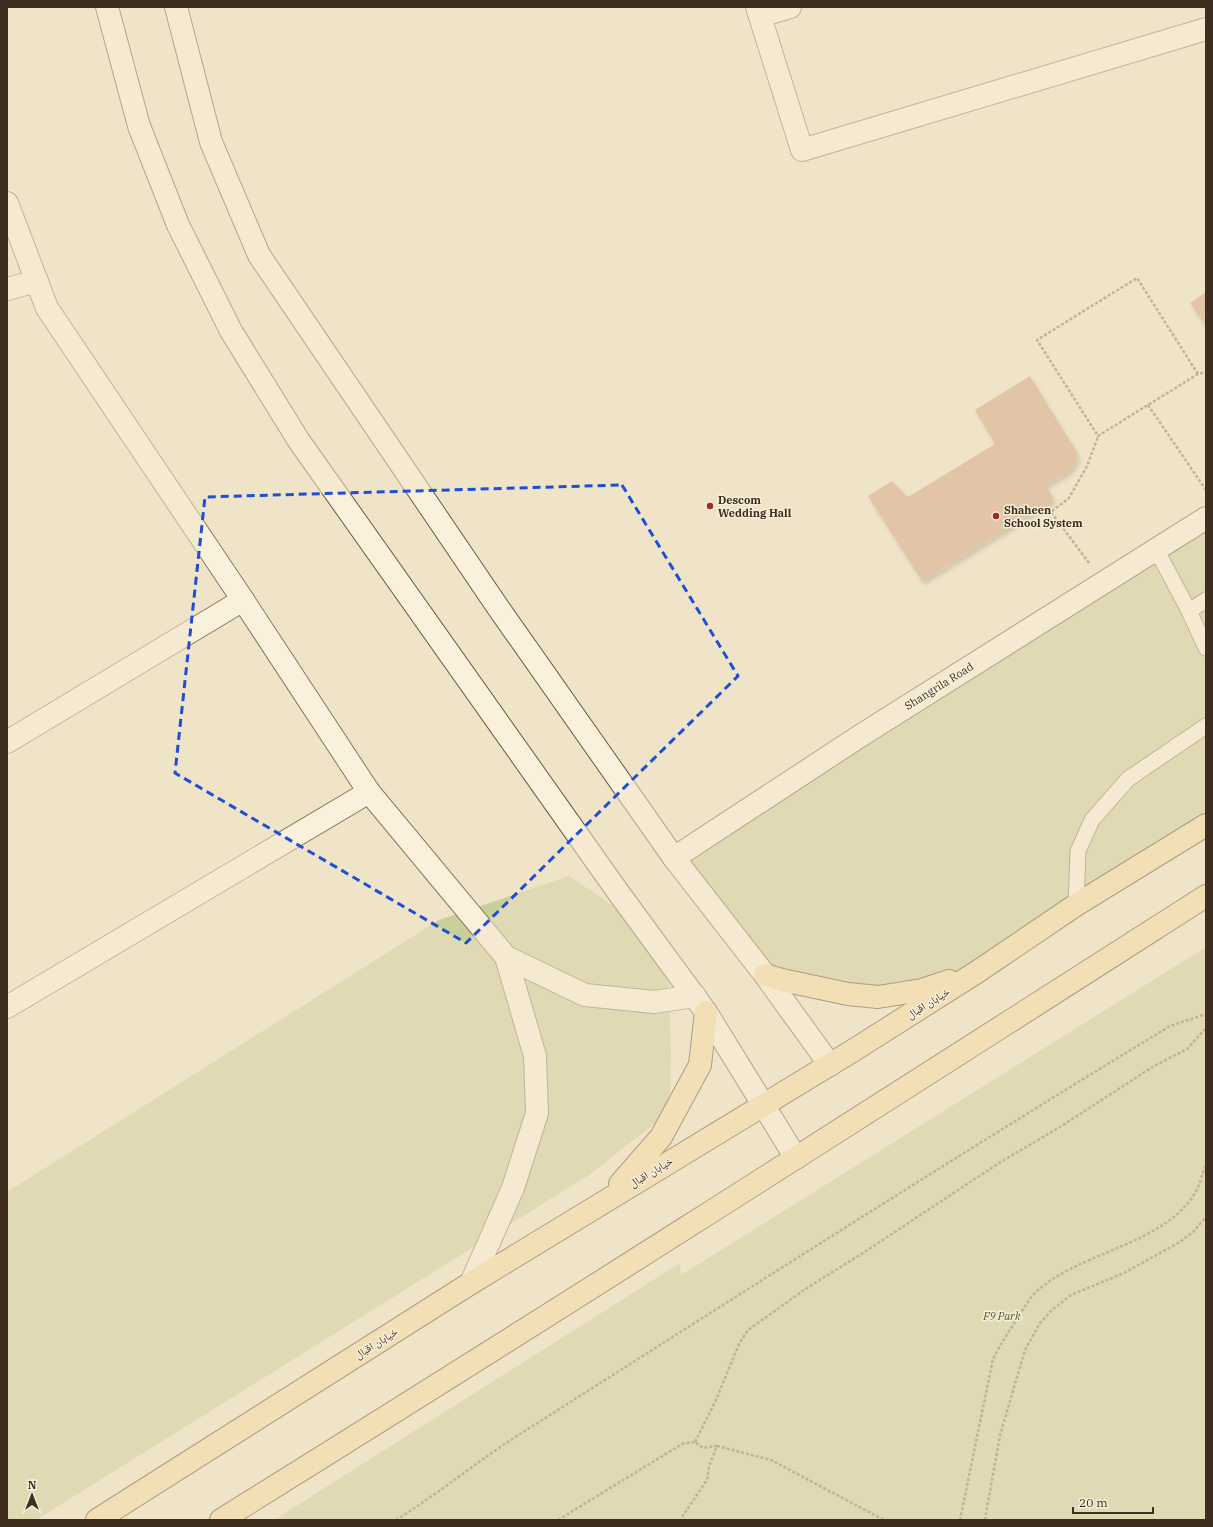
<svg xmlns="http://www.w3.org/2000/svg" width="1213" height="1527" font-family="'IBM Plex Serif','Noto Naskh Arabic',serif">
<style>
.green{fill:#c9cf9b}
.building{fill:#cf9f7d;filter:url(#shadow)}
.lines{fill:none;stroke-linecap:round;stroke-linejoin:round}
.lane-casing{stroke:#8d765c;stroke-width:17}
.street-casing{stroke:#8d765c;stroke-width:24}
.secondary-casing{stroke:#6f573f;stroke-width:24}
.primary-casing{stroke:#5b4430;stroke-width:24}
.path{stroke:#8d765c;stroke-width:2.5;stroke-dasharray:3 2;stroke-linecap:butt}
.lane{stroke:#faf1dc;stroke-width:15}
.street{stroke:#faf1dc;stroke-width:22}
.secondary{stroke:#faf1dc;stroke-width:22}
.primary{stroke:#f3d9a0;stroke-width:22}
.marked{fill:none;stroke:#1d4ed8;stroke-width:3;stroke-dasharray:8 5;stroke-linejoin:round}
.poi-dot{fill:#9e2a2b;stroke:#f7eed8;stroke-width:1.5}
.labels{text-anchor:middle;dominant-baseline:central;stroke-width:3;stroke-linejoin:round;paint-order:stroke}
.poi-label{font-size:11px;font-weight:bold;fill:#3d2e20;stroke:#f7eed8;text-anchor:start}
.street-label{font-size:11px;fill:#3d2e20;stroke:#f7eed8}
.park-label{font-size:11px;font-style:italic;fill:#4d5a26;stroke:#f7eed8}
</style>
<defs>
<filter id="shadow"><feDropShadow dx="2.5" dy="4.5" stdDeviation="2" flood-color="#0004"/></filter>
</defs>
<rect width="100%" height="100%" fill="#f0e4c8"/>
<!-- green -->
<g class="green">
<path d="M 1206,520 L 1206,825 L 977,972 L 878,997 L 782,980 L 674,858 Z"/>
<path d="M 569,876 L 667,942 L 671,1052 L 670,1112 L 589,1175 L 36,1520 L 7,1520 L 7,1192 L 439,920 Z"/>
<path d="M 1206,947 L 1206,1520 L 274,1520 L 680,1263 L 681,1275 Z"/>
</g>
<!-- building -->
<g class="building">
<path d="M 1206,292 L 1206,326 L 1190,303 Z"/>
<path d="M 1030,376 L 1078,454 L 1075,464 L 1068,472 L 1045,485 L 1054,499 L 922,581 L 868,496 L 892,481 L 908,497 L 995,444 L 975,410 Z"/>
</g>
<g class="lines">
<defs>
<g id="lane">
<path d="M 1156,549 L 1189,611 L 1206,648"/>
<path d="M 1189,611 L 1206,600"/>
<path d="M 1076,905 L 1078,851 L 1092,820 L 1128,779 L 1206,726"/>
</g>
<g id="street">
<path d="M 757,7 L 802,150 L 1206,29"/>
<path d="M 760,16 L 790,7"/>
<path d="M 7,203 L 47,308 L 243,600 L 369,792 L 506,957 L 585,995 L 654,1002 L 695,996"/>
<path d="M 7,289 L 37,281"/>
<path d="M 7,742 L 243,600"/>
<path d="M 7,1007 L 369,792"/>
<path d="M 471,1283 L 513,1188 L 537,1113 L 535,1056 L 506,957"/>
</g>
<g id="secondary">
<path d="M 107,7 L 139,126 L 178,225 L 231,331 L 299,441 L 618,892 L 706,1012 L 796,1158"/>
<path d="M 176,7 L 211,142 L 259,255 L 497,606 L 674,858 L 765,975 L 830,1065"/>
<path d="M 674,858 L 860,736 L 1206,518"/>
</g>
<g id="primary">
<path d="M 765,975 L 782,980 L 848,994 L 878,997 L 922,990 L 949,981"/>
<path d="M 620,1184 L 661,1137 L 700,1065 L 706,1012"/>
<path d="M 97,1520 L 471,1283 L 854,1050 L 977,972 L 1076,905 L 1206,825"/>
<path d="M 221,1520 C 551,1315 879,1105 1206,896"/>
</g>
</defs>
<!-- lane casing -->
<use href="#lane" class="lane-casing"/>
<!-- street casing -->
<use href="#street" class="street-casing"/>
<!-- secondary casing -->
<use href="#secondary" class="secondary-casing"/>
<!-- primary casing -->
<use href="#primary" class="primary-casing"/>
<!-- path -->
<g class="path">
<path d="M 1198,374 L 1137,278 L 1037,340 L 1098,436 L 1198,374 L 1206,372"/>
<path d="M 1148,405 L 1206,490"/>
<path d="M 1089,563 L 1051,512 L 1069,498 L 1087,466 L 1098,437"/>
<path d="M 695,1442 L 716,1400 L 739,1344 L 748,1330 L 807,1288 L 863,1253 L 999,1163 L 1060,1127 L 1154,1066 L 1187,1049 L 1206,1028"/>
<path d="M 717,1446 L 771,1460 L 884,1520"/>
<path d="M 396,1520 C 438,1494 476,1462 517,1436 C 734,1298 951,1159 1170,1026 L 1206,1014"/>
<path d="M 558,1520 L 682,1444 L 695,1442 L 703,1448 L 717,1446 L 709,1466 L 707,1480 L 680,1520"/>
<path d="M 960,1520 L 993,1359 C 1002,1341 1013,1325 1024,1308 C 1028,1302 1032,1295 1037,1291 C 1080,1252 1165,1244 1195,1193 C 1200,1185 1202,1174 1206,1165"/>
<path d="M 985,1520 L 1000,1435 L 1025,1350 L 1040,1323 L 1052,1310 L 1071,1295 L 1124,1273 L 1178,1243 L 1193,1232 L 1206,1217"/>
</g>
<!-- lane -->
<use href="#lane" class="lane"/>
<!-- street -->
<use href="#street" class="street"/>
<!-- secondary -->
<use href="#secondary" class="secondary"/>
<!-- primary -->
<use href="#primary" class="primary"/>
</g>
<!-- marked area -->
<path d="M0 0H1213V1527H0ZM 622,485 L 738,676 L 466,943 L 175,773 L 205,497 Z" fill="#f0e4c8" fill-opacity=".55" fill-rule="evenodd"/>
<path class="marked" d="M 622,485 L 738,676 L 466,943 L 175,773 L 205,497 Z"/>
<!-- markers -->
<g class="poi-dot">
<circle cx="710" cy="506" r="4"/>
<circle cx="996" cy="516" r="4"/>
</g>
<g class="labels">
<!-- poi labels -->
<g class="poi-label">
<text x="718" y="500">Descom<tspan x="718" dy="13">Wedding Hall</tspan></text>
<text x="1004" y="510">Shaheen<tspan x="1004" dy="13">School System</tspan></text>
</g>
<!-- street labels -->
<g class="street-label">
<text transform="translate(939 686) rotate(-32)">Shangrila Road</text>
<text transform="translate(928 1003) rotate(-32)">خیابان اقبال</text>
<text transform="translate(651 1172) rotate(-31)">خیابان اقبال</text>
<text transform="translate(376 1343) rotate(-32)">خیابان اقبال</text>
</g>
<!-- park labels -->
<g class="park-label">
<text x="1002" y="1316">F9 Park</text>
</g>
</g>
<!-- border -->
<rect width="1213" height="1527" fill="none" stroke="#3d2e20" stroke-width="16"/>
<!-- north arrow -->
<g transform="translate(32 1495)" stroke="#f7eed8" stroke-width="3" paint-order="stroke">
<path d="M0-3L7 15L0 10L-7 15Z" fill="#3d2e20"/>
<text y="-6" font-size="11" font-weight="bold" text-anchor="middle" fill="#3d2e20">N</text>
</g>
<!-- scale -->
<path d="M1073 1507v6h80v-6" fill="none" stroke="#3d2e20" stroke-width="2"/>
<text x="1079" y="1507" font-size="12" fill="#3d2e20" stroke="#f7eed8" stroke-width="3" paint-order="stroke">20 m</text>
</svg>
